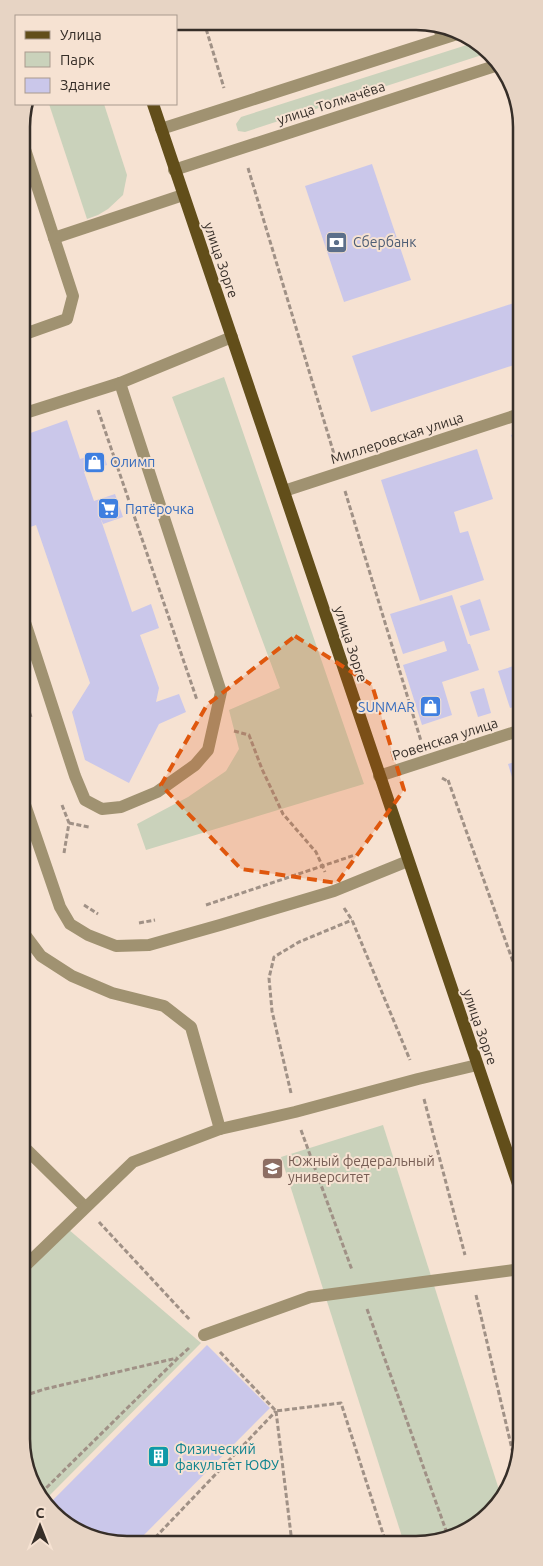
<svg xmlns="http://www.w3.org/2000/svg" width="543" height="1566" font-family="Ubuntu,sans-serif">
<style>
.green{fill:#cad2bb}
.building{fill:#cac7ea}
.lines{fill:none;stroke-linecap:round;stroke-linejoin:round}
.path{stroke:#a09186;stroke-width:3;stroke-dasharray:5 2.5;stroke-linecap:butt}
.minor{stroke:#a09271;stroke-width:12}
.major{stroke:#624e1a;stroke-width:12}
.marked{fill:#df570d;fill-opacity:0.2;stroke:#df570d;stroke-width:4;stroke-dasharray:10 6;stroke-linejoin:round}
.labels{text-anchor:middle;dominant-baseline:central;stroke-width:4;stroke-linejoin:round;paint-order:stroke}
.street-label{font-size:14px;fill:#362e28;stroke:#f6e2d2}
.service-label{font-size:14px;fill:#4e5e75;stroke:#f6e2d2;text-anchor:start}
.shop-label{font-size:14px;fill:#366cbe;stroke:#f6e2d2;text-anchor:start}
.education-label{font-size:14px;fill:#785e54;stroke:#f6e2d2;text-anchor:start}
.culture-label{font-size:14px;fill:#0d838f;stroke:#f6e2d2;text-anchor:start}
.rim{fill:none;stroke:#362e28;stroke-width:2.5}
</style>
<rect width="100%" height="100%" fill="#f6e2d2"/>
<!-- green -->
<g class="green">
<path d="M 473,43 L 491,52 L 245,132 L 238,131 L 236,124 L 241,117 Z"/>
<path d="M 49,104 L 104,104 L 127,175 L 123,195 L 108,209 L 98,215 L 87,219 Z"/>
<path d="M 224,377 L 364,784 L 146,850 L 137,824 L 188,797 L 226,771 L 239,749 L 229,710 L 280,688 L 172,397 Z"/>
<path d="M 383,1125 L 501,1496 L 496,1509 L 437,1543 L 404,1543 L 281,1157 Z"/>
<path d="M 68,1229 L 201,1343 L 45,1500 L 23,1460 L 23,1274 Z"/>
</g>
<!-- building -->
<g class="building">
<path d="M 372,164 L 411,280 L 344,302 L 305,186 Z"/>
<path d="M 520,301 L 520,363 L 371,412 L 352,356 Z"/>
<path d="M 67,420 L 80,459 L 103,452 L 107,465 L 84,472 L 94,501 L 115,494 L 123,517 L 103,524 L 100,517 L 132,612 L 151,604 L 159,628 L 140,635 L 159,688 L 156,702 L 179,694 L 186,712 L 159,724 L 129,783 L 85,760 L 72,712 L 90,683 L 36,525 L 22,530 L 22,436 Z"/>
<path d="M 520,432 L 520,462 L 511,435 Z"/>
<path d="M 477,449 L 493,499 L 454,512 L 460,533 L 468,531 L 484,580 L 420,601 L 381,480 Z"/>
<path d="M 452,595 L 468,644 L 470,644 L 479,670 L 442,682 L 452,715 L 422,725 L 403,665 L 447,651 L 444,641 L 403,654 L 390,614 Z"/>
<path d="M 480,599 L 490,630 L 470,636 L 460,606 Z"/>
<path d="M 520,664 L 521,705 L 510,708 L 498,671 Z"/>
<path d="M 484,688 L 491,713 L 478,717 L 470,692 Z"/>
<path d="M 521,760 L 521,803 L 520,803 L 508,764 Z"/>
<path d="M 207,1345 L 270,1408 L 136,1543 L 106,1543 L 52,1514 L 48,1505 Z"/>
</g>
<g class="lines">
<!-- path -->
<g class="path">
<path d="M 204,22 L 224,88"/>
<path d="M 248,168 L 334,454"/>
<path d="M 98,410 L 197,700"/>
<path d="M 345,491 L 421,741"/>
<path d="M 22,691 L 31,717"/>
<path d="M 234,731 L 249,735 L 262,769 L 283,814 L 316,852 L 325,872"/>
<path d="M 442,778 L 449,782"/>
<path d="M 448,780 L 521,984"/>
<path d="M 62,805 L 69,823 L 64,853"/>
<path d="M 69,823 L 89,827"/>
<path d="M 84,905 L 98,914"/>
<path d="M 206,905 L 355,855"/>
<path d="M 344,908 L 352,920 L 410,1060"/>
<path d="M 139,923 L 155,920"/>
<path d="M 291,1093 L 272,1011 L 269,978 L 274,957 L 299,942 L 352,920"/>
<path d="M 424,1099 L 465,1255"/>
<path d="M 301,1130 L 352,1270"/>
<path d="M 99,1222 L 190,1320"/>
<path d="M 476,1295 L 515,1462"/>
<path d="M 367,1309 L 448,1536"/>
<path d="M 220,1352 L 276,1411 L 341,1403 L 386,1543"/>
<path d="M 23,1396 L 45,1389 L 177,1358"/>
<path d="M 276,1411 L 292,1543"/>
<path d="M 41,1493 L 178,1358 L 189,1348"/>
<path d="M 150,1543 L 276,1411"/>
</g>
<!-- minor -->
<g class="minor">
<path d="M 438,24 L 442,38"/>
<path d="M 161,129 L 457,34"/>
<path d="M 22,140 L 73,296 L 67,319 L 22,335"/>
<path d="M 174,170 L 498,65"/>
<path d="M 54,238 L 183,195"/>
<path d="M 22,414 L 120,383 L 232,337"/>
<path d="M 284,491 L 520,414"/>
<path d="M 22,613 L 75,776 L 85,800 L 102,809 L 121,807 L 157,792 L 195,765 L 208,750 L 221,692 L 120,383"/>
<path d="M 379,776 L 521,730"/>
<path d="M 22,796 L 60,907 L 70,924 L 88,935 L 116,946 L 149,945 L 220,925 L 334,891 L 408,861"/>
<path d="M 23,932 L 41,956 L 72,976 L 112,993 L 164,1006 L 191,1027 L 220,1129"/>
<path d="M 23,1146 L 85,1207"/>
<path d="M 23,1268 L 133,1162 L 220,1129 L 295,1112 L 418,1079 L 477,1065"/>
<path d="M 204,1335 L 310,1297 L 521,1269"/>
</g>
<!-- major -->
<path class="major" d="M 153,104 L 521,1193"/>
</g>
<!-- marked area -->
<path class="marked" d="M 295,636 L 372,685 L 404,790 L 337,883 L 241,869 L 161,785 L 207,705 Z"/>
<!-- icons -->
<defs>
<symbol id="bank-square" viewBox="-11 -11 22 22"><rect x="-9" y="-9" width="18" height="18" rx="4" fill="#5c6f8a" stroke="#f6e2d2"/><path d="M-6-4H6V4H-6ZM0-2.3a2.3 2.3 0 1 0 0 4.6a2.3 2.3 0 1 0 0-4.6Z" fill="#fff"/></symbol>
<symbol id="shop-square" viewBox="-11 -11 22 22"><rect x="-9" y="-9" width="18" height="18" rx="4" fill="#3f7fe0" stroke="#f6e2d2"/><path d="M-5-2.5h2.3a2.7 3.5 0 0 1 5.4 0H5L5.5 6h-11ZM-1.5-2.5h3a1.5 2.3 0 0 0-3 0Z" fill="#fff"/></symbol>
<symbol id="supermarket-square" viewBox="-11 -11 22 22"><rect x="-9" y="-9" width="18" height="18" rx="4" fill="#3f7fe0" stroke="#f6e2d2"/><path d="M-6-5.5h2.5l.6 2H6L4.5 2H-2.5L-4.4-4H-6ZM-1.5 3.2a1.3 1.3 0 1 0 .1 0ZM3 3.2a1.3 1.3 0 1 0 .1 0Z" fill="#fff"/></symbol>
<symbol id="university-square" viewBox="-11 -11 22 22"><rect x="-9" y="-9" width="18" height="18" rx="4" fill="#8d6e63" stroke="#f6e2d2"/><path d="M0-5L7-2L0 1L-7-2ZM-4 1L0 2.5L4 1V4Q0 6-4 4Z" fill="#fff"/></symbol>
<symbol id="building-square" viewBox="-11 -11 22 22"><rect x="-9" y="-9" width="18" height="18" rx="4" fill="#0f9aa8" stroke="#f6e2d2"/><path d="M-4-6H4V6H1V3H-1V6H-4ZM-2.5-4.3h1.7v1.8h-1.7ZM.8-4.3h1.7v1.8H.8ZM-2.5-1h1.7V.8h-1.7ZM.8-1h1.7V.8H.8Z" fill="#fff"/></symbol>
</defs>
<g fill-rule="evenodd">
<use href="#bank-square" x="324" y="230" width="25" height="25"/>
<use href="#shop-square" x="82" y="450" width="25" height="25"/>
<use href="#supermarket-square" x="96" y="496" width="25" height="25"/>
<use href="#shop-square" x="418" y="694" width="25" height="25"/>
<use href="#university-square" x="260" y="1156" width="25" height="25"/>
<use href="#building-square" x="146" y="1444" width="25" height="25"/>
</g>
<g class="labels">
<!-- street labels -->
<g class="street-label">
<text transform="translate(331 103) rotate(-18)">улица Толмачёва</text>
<text transform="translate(221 260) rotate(71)">улица Зорге</text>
<text transform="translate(397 438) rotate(-18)">Миллеровская улица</text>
<text transform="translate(351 644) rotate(72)">улица Зорге</text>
<text transform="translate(445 739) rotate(-18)">Ровенская улица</text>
<text transform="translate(480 1027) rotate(71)">улица Зорге</text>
</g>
<!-- service labels -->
<g class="service-label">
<text x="353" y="242">Сбербанк</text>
</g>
<!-- shop labels -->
<g class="shop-label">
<text x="110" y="462">Олимп</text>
<text x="125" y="509">Пятёрочка</text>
<text x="415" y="707" text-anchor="end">SUNMAR</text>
</g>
<!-- education labels -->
<g class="education-label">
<text x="288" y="1161">Южный федеральный<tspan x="288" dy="16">университет</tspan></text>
</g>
<!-- culture labels -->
<g class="culture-label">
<text x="175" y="1449">Физический<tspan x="175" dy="16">факультет ЮФУ</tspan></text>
</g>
</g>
<!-- crop -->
<path d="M0 0H543V1566H0ZM127 30H416A97 97 0 0 1 513 127V1439A97 97 0 0 1 416 1536H127A97 97 0 0 1 30 1439V127A97 97 0 0 1 127 30Z" fill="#e7d4c4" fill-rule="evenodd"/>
<path class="rim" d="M127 30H416A97 97 0 0 1 513 127V1439A97 97 0 0 1 416 1536H127A97 97 0 0 1 30 1439V127A97 97 0 0 1 127 30Z"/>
<!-- legend -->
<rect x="15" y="15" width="162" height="90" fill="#f6e2d2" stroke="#a99a8e"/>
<rect x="25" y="31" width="25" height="8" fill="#624e1a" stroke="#a99a8e"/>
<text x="60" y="40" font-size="15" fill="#362e28">Улица</text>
<rect x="25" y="52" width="25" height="15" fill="#cad2bb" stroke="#a99a8e"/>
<text x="60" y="65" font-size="15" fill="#362e28">Парк</text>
<rect x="25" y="78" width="25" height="15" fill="#cac7ea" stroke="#a99a8e"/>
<text x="60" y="90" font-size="15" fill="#362e28">Здание</text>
<!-- north arrow -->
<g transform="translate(40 1526)" stroke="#f6e2d2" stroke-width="4" paint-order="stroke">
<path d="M0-4L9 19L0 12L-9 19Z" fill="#362e28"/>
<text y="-8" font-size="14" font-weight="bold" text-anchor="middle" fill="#362e28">С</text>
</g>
</svg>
